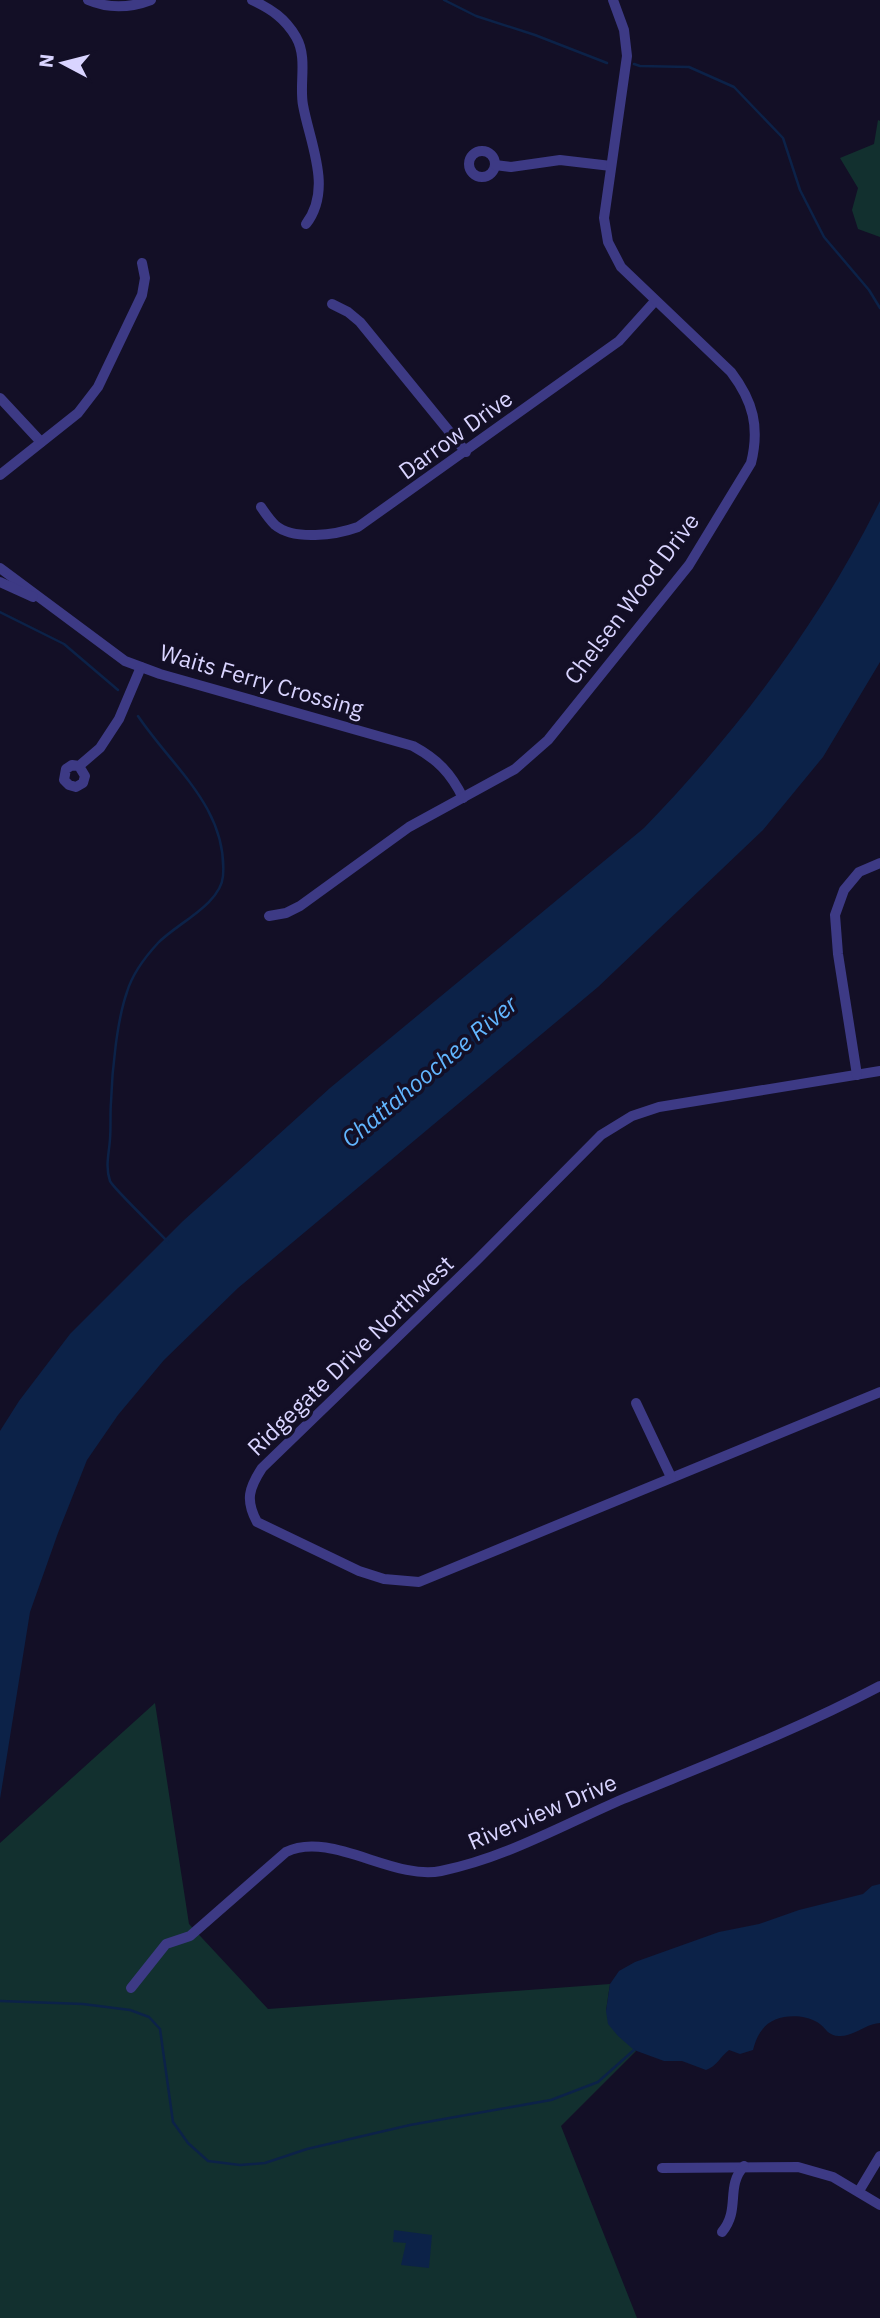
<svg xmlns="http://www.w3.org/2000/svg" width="880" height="2318" font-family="'IBM Plex Sans',sans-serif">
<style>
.green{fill:#12302f}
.water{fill:#0c2248}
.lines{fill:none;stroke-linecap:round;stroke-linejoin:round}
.stream{stroke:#0c2248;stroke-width:2.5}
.minor{stroke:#3d3a85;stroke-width:10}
.labels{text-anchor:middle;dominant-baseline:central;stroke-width:7;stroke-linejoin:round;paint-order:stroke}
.street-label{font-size:23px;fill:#d9d4ff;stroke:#130f26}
.water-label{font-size:24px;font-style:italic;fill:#62b6ff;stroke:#130f26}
</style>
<rect width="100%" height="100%" fill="#130f26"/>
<!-- green -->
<g class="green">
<path d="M 878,120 L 880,121 L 880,237 L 858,229 L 852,210 L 858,188 L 840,158 L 874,144 Z"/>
<path d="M 155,1703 L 189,1924 L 268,2009 L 610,1984 L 606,2011 L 636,2051 L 561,2126 L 637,2318 L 0,2318 L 0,1843 Z"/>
</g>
<!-- water -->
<g class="water">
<path d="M 880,501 L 880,662 L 823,757 L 763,830 L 598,987 L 238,1288 L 164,1360 L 118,1415 L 87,1460 L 58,1533 L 30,1612 L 0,1799 L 0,1431 L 19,1401 L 70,1334 L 183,1221 L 330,1088 L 644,828 C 738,731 820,622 880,501 Z"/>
<path d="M 880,1884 L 880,2023 C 865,2024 853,2037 839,2036 C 827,2036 826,2027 817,2022 C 801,2013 773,2014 762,2030 C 757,2036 755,2043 753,2050 L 740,2054 L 729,2050 C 720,2057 717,2066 706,2070 L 682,2061 L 664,2061 L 634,2050 L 618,2036 L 608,2024 L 606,2011 L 610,1984 L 619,1971 L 635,1962 L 719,1932 L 759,1924 L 799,1910 L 863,1894 L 872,1886 Z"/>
<path d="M 394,2230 L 432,2235 L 429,2268 L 401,2265 L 406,2243 L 393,2242 Z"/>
</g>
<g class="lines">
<!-- stream -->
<g class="stream">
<path d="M 444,0 L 476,16 L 535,35 L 607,63"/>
<path d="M 634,64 L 640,66 L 689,67 L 734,87 L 783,138 L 800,190 L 824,237 L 869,290 L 880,308"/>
<path d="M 0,612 L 64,644 L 118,690"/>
<path d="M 138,716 C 172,767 228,808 223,876 C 221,904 176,924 158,943 C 146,956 132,975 127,992 C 117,1020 112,1071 111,1102 C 110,1114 111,1127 110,1139 C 109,1154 105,1166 110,1181 C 112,1187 160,1233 168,1242"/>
<path d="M 0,2001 L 83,2004 L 130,2010 L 149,2017 L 160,2029 L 173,2122 L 188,2143 L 208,2161 L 240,2165 L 265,2163 L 307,2149 L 410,2125 L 551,2100 L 598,2082 L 634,2050"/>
</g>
<!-- minor -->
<g class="minor">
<path d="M 88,0 C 109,9 130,8 151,0"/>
<path d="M 252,0 C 271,9 285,18 296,37 C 308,58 299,83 303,105 C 310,144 333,189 306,224"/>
<circle cx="482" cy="164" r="13"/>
<path d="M 495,165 L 511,167 L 560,160 L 611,166"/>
<path d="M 332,304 L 348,312 L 360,322 L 466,452"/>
<path d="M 0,398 L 41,442"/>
<path d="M 0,475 L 78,413 L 98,387 L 142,295 L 145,278 L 142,263"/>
<path d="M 261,507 C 265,513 270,520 275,525 C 294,541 336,535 358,527 L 619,341 L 655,301"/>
<path d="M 0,568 L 125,661 L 160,674 L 413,746 C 437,759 451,773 463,798"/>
<path d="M 0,582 L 33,597"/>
<path d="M 79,766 L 85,776 L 83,783 L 76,787 L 69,785 L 64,780 L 66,769 L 72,765 L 79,766 L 100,748 L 119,719 L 141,667"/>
<path d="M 269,916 L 286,913 L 300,906 L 409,827 L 515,769 L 548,740 L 689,565 L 751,463 C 760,427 753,401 731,372 L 621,267 L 608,242 L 604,218 L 627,56 L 624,30 L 613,0"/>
<path d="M 880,1071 L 659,1107 L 632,1116 L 601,1135 L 477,1260 L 262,1468 C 249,1488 245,1500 257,1522 L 359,1571 L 384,1579 L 419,1582 L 880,1392"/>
<path d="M 857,1075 L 838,954 L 835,915 L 844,890 L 859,872 L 880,863"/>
<path d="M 636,1403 L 671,1477"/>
<path d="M 131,1988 L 166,1944 L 190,1936 L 286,1852 C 330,1830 394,1881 441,1871 C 505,1858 563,1825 623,1799 C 710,1763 797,1730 880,1686"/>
<path d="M 662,2168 L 798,2167 L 833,2177 L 880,2205"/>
<path d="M 859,2191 L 880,2156"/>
<path d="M 722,2232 C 741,2209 725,2187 744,2166"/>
</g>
</g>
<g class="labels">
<!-- street labels -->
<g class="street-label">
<text transform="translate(455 434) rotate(-36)">Darrow Drive</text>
<text transform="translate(631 598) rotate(-53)">Chelsen Wood Drive</text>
<text transform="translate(262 680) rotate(16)">Waits Ferry Crossing</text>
<text transform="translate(350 1355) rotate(-44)">Ridgegate Drive Northwest</text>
<text transform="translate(542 1811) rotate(-23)">Riverview Drive</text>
</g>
<!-- water labels -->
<g class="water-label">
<text transform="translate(429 1071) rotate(-40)">Chattahoochee River</text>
</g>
</g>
<!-- north arrow -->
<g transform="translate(63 63) rotate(277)" stroke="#130f26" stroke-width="5" paint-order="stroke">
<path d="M0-5L12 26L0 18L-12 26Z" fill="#d9d4ff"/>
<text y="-10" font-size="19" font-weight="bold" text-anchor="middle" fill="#d9d4ff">N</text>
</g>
</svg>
